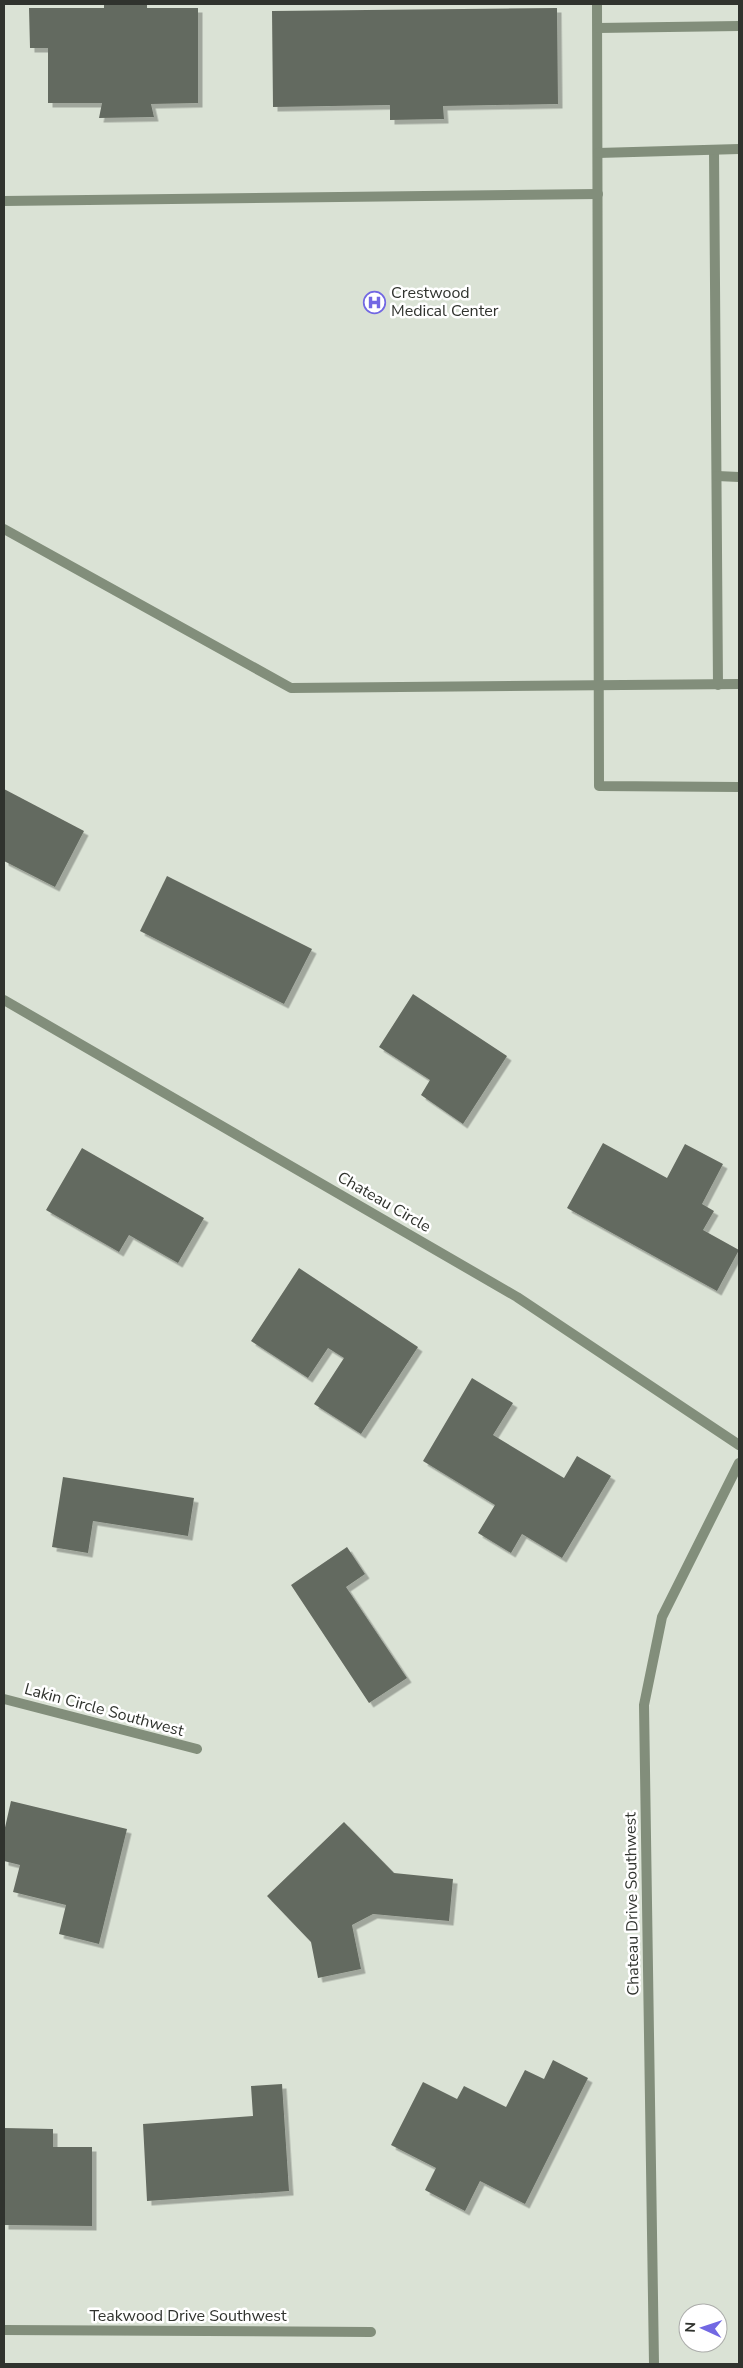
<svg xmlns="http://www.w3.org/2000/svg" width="743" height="2368" font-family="'Nunito Sans',sans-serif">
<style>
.building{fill:#646a60;filter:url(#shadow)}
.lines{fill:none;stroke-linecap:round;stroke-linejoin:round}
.service{stroke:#828e7b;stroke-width:10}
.minor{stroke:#828e7b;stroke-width:10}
.labels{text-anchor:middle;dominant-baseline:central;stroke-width:5;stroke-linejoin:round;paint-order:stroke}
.poi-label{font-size:16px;fill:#30332e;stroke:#fff;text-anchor:start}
.street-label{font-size:16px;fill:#30332e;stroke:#fff}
</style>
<defs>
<filter id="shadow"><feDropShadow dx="4.5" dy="4.5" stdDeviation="0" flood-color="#0004"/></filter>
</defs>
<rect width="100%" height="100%" fill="#dae2d5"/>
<!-- building -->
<g class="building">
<path d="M 104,4 L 147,4 L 147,8 L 198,8 L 198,103 L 151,104 L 154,117 L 99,118 L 102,103 L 48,103 L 48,48 L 30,48 L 29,8 L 104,8 Z"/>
<path d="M 557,8 L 558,104 L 443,106 L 444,119 L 390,120 L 390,105 L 273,107 L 272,11 Z"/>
<path d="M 4,789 L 84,831 L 55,887 L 4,861 Z"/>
<path d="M 167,876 L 312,949 L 284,1004 L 140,931 Z"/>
<path d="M 413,994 L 507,1056 L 463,1124 L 421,1095 L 430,1080 L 379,1047 Z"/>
<path d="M 603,1143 L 667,1178 L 685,1144 L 723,1164 L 702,1204 L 714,1211 L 703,1230 L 739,1250 L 717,1291 L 567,1208 Z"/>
<path d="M 82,1148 L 204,1218 L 178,1263 L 129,1235 L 119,1252 L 46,1210 Z"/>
<path d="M 299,1268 L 418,1347 L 361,1434 L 314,1404 L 344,1358 L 328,1348 L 308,1378 L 251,1341 Z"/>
<path d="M 472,1378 L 513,1403 L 493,1435 L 564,1478 L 577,1456 L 611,1476 L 562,1558 L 522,1534 L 511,1553 L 478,1533 L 495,1505 L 423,1461 Z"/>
<path d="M 63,1477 L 194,1498 L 188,1536 L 93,1521 L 88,1553 L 52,1547 Z"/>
<path d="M 347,1547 L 365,1574 L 346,1587 L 407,1678 L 369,1703 L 291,1585 Z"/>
<path d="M 11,1801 L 127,1829 L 99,1944 L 59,1934 L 66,1905 L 13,1892 L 20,1865 L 4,1861 L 4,1832 Z"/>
<path d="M 344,1822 L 394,1873 L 453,1879 L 449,1921 L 373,1914 L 352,1925 L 361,1969 L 318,1978 L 311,1942 L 267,1896 Z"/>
<path d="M 553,2060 L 588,2078 L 525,2204 L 480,2181 L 465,2211 L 425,2190 L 436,2168 L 391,2145 L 423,2082 L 457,2099 L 464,2086 L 506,2107 L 525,2070 L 544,2079 Z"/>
<path d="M 282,2084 L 289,2191 L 147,2201 L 143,2124 L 253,2116 L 251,2086 Z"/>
<path d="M 4,2128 L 53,2129 L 53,2147 L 92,2147 L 92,2226 L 4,2225 Z"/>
</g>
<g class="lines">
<!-- service -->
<g class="service">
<path d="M 597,4 L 599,786 L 739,787"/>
<path d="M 598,28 L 739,26"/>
<path d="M 714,150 L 718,685"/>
<path d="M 598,153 L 739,149"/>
<path d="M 4,201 L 598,194"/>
<path d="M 717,476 L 739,477"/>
<path d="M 4,529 L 291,688 L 739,684"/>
</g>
<!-- minor -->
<g class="minor">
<path d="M 4,1000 L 517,1297 L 739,1445"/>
<path d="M 4,1699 L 197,1749"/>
<path d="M 4,2330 L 371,2332"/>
<path d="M 654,2364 L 644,1705 L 662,1617 L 739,1463"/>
</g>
</g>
<!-- icons -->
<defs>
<symbol id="hospital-ring" viewBox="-11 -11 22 22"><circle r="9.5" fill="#fff" stroke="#7268e3" stroke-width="1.5"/><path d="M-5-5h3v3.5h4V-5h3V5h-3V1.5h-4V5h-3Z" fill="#7268e3"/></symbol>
</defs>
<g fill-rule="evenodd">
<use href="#hospital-ring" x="362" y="290" width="25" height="25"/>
</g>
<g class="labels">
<!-- poi labels -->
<g class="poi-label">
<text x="391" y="293">Crestwood<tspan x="391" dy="18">Medical Center</tspan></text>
</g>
<!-- street labels -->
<g class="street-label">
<text transform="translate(384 1202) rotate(30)">Chateau Circle</text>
<text transform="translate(104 1710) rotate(15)">Lakin Circle Southwest</text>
<text transform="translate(632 1904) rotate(-91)">Chateau Drive Southwest</text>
<text x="188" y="2316">Teakwood Drive Southwest</text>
</g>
</g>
<!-- border -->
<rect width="743" height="2368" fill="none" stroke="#30332e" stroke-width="10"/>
<!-- north arrow -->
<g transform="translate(703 2328) rotate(273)"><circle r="24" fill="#ffffff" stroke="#acadab"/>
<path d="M0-4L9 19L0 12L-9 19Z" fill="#7268e3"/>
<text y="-8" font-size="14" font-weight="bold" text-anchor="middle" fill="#30332e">N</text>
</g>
</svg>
